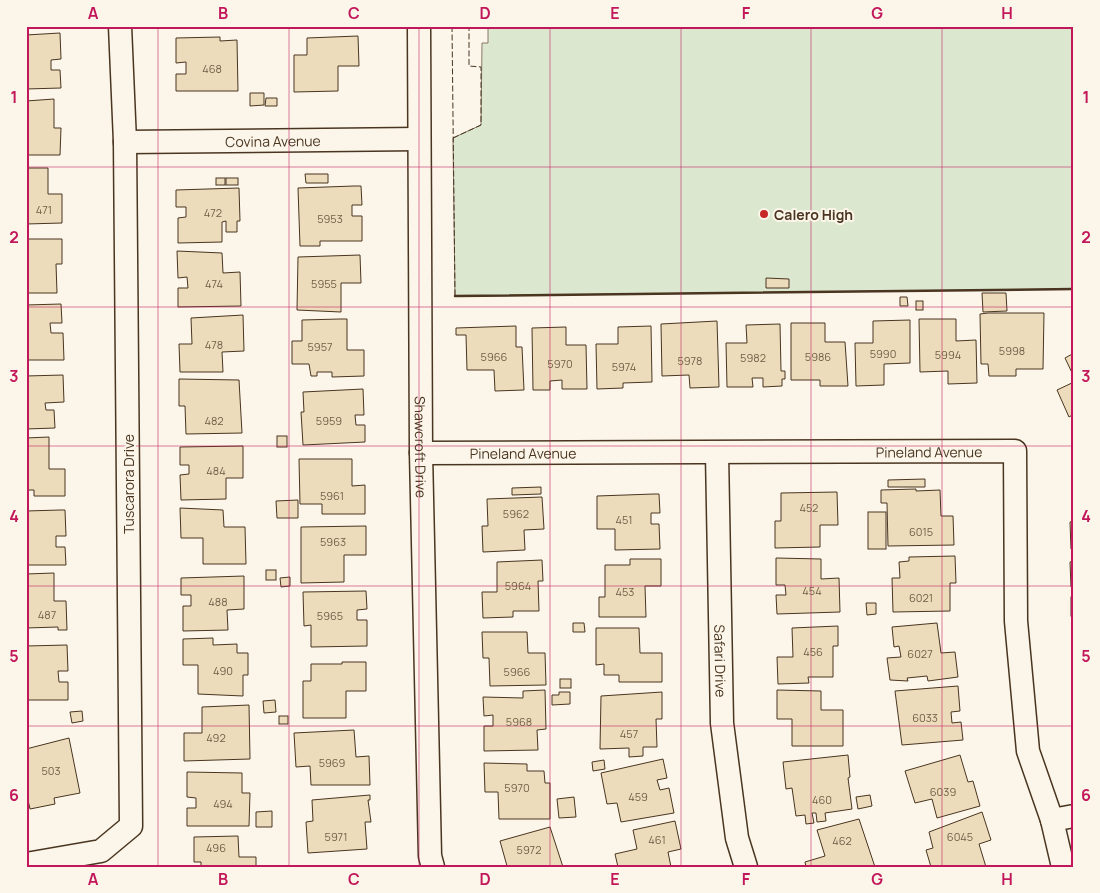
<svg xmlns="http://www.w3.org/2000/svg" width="1100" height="893" font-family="Manrope,sans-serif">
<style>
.green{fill:#dce7d0;stroke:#887966}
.building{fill:#ecdcbc;stroke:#4a3520}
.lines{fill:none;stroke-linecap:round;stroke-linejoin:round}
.minor-casing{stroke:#4a3520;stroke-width:25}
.minor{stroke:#fbf6e9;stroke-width:22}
.fence{stroke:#4a3520;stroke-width:1;stroke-dasharray:6 2.5;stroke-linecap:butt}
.wall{stroke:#4a3520;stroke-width:2.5}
.grid{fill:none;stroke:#c2185b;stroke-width:1;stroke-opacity:0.55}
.poi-dot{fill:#c62828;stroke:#fbf6e9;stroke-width:2}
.labels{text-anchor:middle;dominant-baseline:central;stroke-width:4;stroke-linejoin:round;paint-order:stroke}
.number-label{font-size:11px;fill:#725f47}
.street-label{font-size:14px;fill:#4a3520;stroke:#fbf6e9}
.poi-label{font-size:14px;font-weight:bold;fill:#4a3520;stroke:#fbf6e9;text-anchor:start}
.neatline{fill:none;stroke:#c2185b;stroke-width:2}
.grid-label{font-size:16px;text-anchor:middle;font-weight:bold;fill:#c2185b}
</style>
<rect width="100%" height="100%" fill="#fbf6e9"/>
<!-- green -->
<path class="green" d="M 488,26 L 1074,26 L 1074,289 L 455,296 L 453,138 L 481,125 L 482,43 L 488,43 Z"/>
<!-- building -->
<g class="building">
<path d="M 314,26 L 359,26 L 359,27 L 314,28 Z"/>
<path d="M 60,33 L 61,59 L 51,60 L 51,70 L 60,70 L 61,88 L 26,89 L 26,35 Z"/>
<path d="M 358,36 L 359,66 L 338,66 L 338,91 L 294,92 L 294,55 L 307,55 L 307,38 Z"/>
<path d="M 220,37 L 220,41 L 237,40 L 238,91 L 176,91 L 176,74 L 186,74 L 186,62 L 176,63 L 176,38 Z"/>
<path d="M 250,93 L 264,93 L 264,105 L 250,106 Z"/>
<path d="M 266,98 L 277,98 L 277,106 L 265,106 Z"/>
<path d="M 54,99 L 54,128 L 61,128 L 60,155 L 26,155 L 26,101 Z"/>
<path d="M 26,168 L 48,168 L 48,194 L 62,194 L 62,223 L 26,224 Z"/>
<path d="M 305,174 L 328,174 L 328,183 L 306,183 Z"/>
<rect x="216" y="178" width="9" height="7"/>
<rect x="226" y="178" width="12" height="7"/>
<path d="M 354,186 L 361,186 L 362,205 L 352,205 L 352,216 L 362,216 L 362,241 L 320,241 L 320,246 L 300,246 L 298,188 Z"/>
<path d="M 239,188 L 240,221 L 237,221 L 237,232 L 226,232 L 226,221 L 222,222 L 222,242 L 178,243 L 178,218 L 186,217 L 186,207 L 176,207 L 176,190 Z"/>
<path d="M 26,239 L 62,239 L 62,264 L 56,264 L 57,293 L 26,293 Z"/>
<path d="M 177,251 L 222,253 L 223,273 L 240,272 L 241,306 L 178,307 L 178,288 L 188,288 L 187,277 L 178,278 Z"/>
<path d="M 360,255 L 361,283 L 341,283 L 341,312 L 297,310 L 298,257 Z"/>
<path d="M 766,278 L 789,279 L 789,288 L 766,288 Z"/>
<path d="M 982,293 L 1006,293 L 1007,311 L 983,312 Z"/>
<path d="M 900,297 L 907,297 L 908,306 L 900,306 Z"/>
<rect x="916" y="301" width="7" height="9"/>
<path d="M 61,304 L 62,323 L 50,323 L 51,333 L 63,333 L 64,360 L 26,360 L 26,305 Z"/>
<path d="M 988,313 L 1044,313 L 1043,369 L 1016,369 L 1016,376 L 989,376 L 988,364 L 981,364 L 980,314 Z"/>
<path d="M 243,315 L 244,351 L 222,352 L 223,372 L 180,372 L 179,344 L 192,344 L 191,318 Z"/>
<path d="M 340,319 L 347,319 L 347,350 L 364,350 L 364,376 L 332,377 L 332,372 L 317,372 L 317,376 L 311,376 L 309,364 L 292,364 L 292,341 L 302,341 L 302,320 Z"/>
<path d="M 919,319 L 956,319 L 956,341 L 976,340 L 977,383 L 948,384 L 948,371 L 920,372 Z"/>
<path d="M 910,320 L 910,363 L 884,364 L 884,385 L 856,386 L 855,343 L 873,343 L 873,321 Z"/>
<path d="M 717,321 L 719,387 L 690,388 L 689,375 L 662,376 L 661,324 Z"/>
<path d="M 791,323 L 825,323 L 825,342 L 845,342 L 848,386 L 820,386 L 820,380 L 791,380 Z"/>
<path d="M 780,324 L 781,371 L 785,371 L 785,379 L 782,379 L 782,386 L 763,387 L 763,378 L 752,378 L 753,387 L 727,387 L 726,343 L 747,343 L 746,325 Z"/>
<path d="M 516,326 L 516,347 L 522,347 L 524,390 L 495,391 L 494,370 L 467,370 L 466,335 L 456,335 L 456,328 Z"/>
<path d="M 651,326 L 652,382 L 623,383 L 623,388 L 597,389 L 596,344 L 618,344 L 618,327 Z"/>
<path d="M 566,327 L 566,345 L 586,345 L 587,389 L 562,389 L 562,380 L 550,381 L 550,390 L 533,390 L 532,328 Z"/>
<path d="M 1074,353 L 1074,377 L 1065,358 Z"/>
<path d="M 63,375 L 64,402 L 45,403 L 46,410 L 54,410 L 55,428 L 26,429 L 26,376 Z"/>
<path d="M 179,379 L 239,380 L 242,433 L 186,434 L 185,406 L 179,406 Z"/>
<path d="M 1074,382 L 1074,414 L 1069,417 L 1057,390 Z"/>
<path d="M 363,389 L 364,415 L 355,415 L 356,425 L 365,425 L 365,442 L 303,445 L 301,412 L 304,412 L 303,392 Z"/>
<rect x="277" y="436" width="10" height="11"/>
<path d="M 49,437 L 49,469 L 65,469 L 65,496 L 34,496 L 34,490 L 26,490 L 26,438 Z"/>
<path d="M 243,446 L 243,478 L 226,478 L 226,499 L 181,500 L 180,475 L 189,474 L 189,465 L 180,465 L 180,447 Z"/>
<path d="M 299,459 L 352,459 L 352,486 L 365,485 L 365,514 L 322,514 L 322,504 L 300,504 Z"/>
<path d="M 925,479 L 925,487 L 888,487 L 888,480 Z"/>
<path d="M 541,487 L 541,494 L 512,495 L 512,488 Z"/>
<path d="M 916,489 L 916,491 L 940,490 L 941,516 L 953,516 L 954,545 L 888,546 L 887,503 L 881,503 L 881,490 Z"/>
<path d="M 837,492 L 838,525 L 820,525 L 820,547 L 775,548 L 775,521 L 781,521 L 781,493 Z"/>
<path d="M 654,494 L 659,494 L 660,513 L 651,513 L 651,524 L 659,524 L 660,549 L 615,550 L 615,529 L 597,529 L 597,496 Z"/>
<path d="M 542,497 L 544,529 L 524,530 L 525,550 L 483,552 L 482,526 L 488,526 L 487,499 Z"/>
<path d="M 298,500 L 298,518 L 277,518 L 276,501 Z"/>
<path d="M 180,508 L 223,510 L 224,527 L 245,527 L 246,564 L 203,564 L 203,538 L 181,538 Z"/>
<path d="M 60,510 L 65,510 L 66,536 L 56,536 L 56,547 L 65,547 L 66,565 L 26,565 L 26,511 Z"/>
<rect x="868" y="512" width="18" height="37"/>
<path d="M 1074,521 L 1074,549 L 1071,549 L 1070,522 Z"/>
<path d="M 366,526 L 366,555 L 344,555 L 344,582 L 301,583 L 301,527 Z"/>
<path d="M 955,556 L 956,583 L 950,583 L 950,611 L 893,612 L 892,578 L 900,578 L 899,562 L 909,561 L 909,557 Z"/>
<path d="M 776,558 L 821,559 L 821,579 L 839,578 L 840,612 L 777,614 L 776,595 L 786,595 L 785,585 L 776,585 Z"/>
<path d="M 630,559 L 661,559 L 661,586 L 645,586 L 646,617 L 599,617 L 599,597 L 605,597 L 605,565 L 630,565 Z"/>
<path d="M 542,560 L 543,581 L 538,581 L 539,611 L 513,611 L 513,617 L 483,618 L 482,592 L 497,592 L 497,562 Z"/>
<path d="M 1074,561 L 1074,587 L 1071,587 L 1070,562 Z"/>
<rect x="266" y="570" width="10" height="10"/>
<path d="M 54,573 L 54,601 L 66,601 L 67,630 L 58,630 L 58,627 L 26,628 L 26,574 Z"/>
<path d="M 244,576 L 244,609 L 227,610 L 228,630 L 183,631 L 183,606 L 191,606 L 191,595 L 181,595 L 181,578 Z"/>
<path d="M 290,577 L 290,586 L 281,587 L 280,578 Z"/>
<path d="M 366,591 L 367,609 L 357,610 L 357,620 L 367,620 L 367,646 L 311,647 L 311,625 L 304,626 L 303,592 Z"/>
<rect x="1071" y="597" width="3" height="19"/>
<path d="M 866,603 L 876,603 L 876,614 L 867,615 Z"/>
<path d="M 573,623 L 584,623 L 585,632 L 573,632 Z"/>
<path d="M 937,623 L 941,653 L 955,652 L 958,677 L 928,681 L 927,676 L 907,678 L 908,681 L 890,680 L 887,658 L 901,657 L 899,646 L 894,647 L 892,627 Z"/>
<path d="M 838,626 L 838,646 L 833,646 L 833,677 L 808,677 L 809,683 L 778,684 L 777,657 L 793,657 L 792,628 Z"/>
<path d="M 596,628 L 639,628 L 640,653 L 662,653 L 662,682 L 619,682 L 619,675 L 604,675 L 604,664 L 596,665 Z"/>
<path d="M 482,632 L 527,632 L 528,653 L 545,653 L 546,685 L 490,686 L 489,658 L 483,658 Z"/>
<path d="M 213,638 L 213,645 L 237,644 L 237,653 L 248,653 L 248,675 L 243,675 L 243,696 L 198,694 L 198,665 L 183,665 L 183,639 Z"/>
<path d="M 67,645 L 68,671 L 58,671 L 59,682 L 68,682 L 68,700 L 26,700 L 26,646 Z"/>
<path d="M 342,662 L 366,662 L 366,691 L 346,691 L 346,718 L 303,718 L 303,681 L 311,681 L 311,664 L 342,664 Z"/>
<rect x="560" y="679" width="11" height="9"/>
<path d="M 958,686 L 960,711 L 951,712 L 952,723 L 961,722 L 963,740 L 902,745 L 895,691 Z"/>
<path d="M 545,690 L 546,729 L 537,730 L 538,750 L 484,751 L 484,726 L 493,726 L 493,715 L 484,716 L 483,697 L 523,698 L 523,691 Z"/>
<path d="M 777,690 L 821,691 L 821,710 L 843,710 L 843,746 L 792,746 L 792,719 L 777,719 Z"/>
<path d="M 559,692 L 570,692 L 570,704 L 552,705 L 552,695 L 559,695 Z"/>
<path d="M 662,692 L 662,719 L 656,719 L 657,747 L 643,747 L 643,756 L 629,757 L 629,748 L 600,749 L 601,696 Z"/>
<path d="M 275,700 L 276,712 L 264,713 L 263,701 Z"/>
<path d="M 249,705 L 250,759 L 184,761 L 184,733 L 202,733 L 202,707 Z"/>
<path d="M 82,711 L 83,721 L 72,723 L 70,712 Z"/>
<rect x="279" y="716" width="9" height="8"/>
<path d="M 354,730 L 356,757 L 369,756 L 370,785 L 311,785 L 310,766 L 296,767 L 294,733 Z"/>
<path d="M 69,738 L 80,793 L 54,798 L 55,804 L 30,809 L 26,791 L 26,749 Z"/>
<path d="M 848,755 L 850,777 L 848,778 L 852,809 L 825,813 L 826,821 L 817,822 L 816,813 L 812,813 L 814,823 L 806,824 L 805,815 L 796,816 L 792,788 L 786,789 L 783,762 Z"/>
<path d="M 960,755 L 968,782 L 973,781 L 980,806 L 937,818 L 932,799 L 915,803 L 905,771 Z"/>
<path d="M 663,759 L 667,778 L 657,780 L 660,790 L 669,788 L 674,813 L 621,822 L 617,803 L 607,804 L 601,773 Z"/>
<path d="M 604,760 L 605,769 L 593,771 L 592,762 Z"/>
<path d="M 484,763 L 527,764 L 527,771 L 544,771 L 545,783 L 550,783 L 550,819 L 499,819 L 498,792 L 485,792 Z"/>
<path d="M 187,772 L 242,773 L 242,793 L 250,793 L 249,826 L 187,826 L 187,808 L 196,808 L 196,798 L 187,797 Z"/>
<path d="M 370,795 L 370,800 L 368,800 L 371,822 L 365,822 L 367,849 L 308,853 L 306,822 L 313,821 L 312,800 Z"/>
<path d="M 870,795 L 872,806 L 858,809 L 856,797 Z"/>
<path d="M 574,797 L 576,817 L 559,818 L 557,799 Z"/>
<path d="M 272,811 L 272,827 L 256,827 L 256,812 Z"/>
<path d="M 982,812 L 991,840 L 979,844 L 986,867 L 931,867 L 926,850 L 933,848 L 929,832 Z"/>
<path d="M 859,819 L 875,867 L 806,867 L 805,862 L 825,856 L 817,830 Z"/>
<path d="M 675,821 L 681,849 L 668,852 L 671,867 L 618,867 L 615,854 L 637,849 L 633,830 Z"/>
<path d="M 550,827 L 563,867 L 504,867 L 507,866 L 500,841 Z"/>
<path d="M 238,836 L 239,857 L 256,857 L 256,867 L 201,867 L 201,862 L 194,862 L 194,837 Z"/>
</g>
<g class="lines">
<defs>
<g id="minor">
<path id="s1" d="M 419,26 L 421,453 L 430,856 L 433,867"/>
<path id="s2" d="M 125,142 L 419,139"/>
<path id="s3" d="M 421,453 L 1015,451 L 1016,621 L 1028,751 L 1052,820 L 1063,867"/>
<path id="s4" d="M 717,453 L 722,723 L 737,838 L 746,867"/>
<path d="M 1052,820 L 1074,816"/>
<path d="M 26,864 L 101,851 L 131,826 L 125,142 L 120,26"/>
</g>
</defs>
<!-- minor casing -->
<use href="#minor" class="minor-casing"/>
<!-- minor -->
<use href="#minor" class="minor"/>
<!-- fence -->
<g class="fence">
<path d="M 452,26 L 455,296"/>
<path d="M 453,138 L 481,125 L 481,67 L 469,66 L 469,26"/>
</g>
<!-- wall -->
<path class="wall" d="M 455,296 L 1074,289"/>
</g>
<!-- grid -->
<path class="grid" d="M 158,26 L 158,867M 289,26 L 289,867M 419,26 L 419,867M 550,26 L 550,867M 681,26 L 681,867M 811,26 L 811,867M 942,26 L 942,867M 26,167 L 1074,167M 26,307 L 1074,307M 26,446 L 1074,446M 26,586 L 1074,586M 26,726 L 1074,726"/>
<!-- markers -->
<circle class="poi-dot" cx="764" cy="214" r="5"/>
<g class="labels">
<!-- number labels -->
<g class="number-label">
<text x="212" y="68">468</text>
<text x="44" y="209">471</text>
<text x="213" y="212">472</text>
<text x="330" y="218">5953</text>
<text x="214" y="283">474</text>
<text x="324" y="283">5955</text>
<text x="214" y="344">478</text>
<text x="320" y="346">5957</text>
<text x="1012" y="350">5998</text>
<text x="883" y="353">5990</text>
<text x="948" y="354">5994</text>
<text x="494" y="356">5966</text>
<text x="818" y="356">5986</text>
<text x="753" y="357">5982</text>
<text x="690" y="360">5978</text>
<text x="560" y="363">5970</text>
<text x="624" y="366">5974</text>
<text x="214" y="420">482</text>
<text x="329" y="420">5959</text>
<text x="216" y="470">484</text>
<text x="332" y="495">5961</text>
<text x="809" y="507">452</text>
<text x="516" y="513">5962</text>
<text x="624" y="519">451</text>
<text x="921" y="531">6015</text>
<text x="333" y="541">5963</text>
<text x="518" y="585">5964</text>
<text x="812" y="590">454</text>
<text x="625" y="591">453</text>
<text x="921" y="597">6021</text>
<text x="218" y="601">488</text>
<text x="47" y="614">487</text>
<text x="330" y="615">5965</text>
<text x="813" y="651">456</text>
<text x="920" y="653">6027</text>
<text x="223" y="670">490</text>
<text x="517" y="671">5966</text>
<text x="925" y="717">6033</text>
<text x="519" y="721">5968</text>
<text x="629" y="733">457</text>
<text x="216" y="737">492</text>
<text x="332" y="762">5969</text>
<text x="51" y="770">503</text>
<text x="517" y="787">5970</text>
<text x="943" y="791">6039</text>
<text x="638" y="796">459</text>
<text x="822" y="799">460</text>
<text x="223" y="803">494</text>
<text x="336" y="836">5971</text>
<text x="960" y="836">6045</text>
<text x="657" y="839">461</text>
<text x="842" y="840">462</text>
<text x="216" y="847">496</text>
<text x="529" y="849">5972</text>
</g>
<!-- street labels -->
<g class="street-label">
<text stroke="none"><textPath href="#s2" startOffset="148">Covina Avenue</textPath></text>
<text stroke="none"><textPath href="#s1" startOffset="421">Shawcroft Drive</textPath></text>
<text stroke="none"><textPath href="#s3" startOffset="508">Pineland Avenue</textPath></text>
<text stroke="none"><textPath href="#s3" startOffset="102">Pineland Avenue</textPath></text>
<text transform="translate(128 484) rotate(-90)">Tuscarora Drive</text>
<text stroke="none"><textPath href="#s4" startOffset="208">Safari Drive</textPath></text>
</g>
<!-- poi labels -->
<g class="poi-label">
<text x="774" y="214">Calero High</text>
</g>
</g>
<!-- border -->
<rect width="1100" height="893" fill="none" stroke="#fbf6e9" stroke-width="55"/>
<rect x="28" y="28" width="1044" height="838" class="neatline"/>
<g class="grid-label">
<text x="93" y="19">A</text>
<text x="223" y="19">B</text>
<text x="354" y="19">C</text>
<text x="485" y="19">D</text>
<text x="615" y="19">E</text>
<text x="746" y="19">F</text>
<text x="877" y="19">G</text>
<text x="1007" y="19">H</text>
<text x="14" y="103">1</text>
<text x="1086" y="103">1</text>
<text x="14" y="243">2</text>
<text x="1086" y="243">2</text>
<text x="14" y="382">3</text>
<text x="1086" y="382">3</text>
<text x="14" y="522">4</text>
<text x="1086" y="522">4</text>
<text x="14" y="662">5</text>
<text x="1086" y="662">5</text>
<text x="14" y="801">6</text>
<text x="1086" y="801">6</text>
<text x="93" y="885">A</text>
<text x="223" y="885">B</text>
<text x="354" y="885">C</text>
<text x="485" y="885">D</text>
<text x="615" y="885">E</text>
<text x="746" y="885">F</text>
<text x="877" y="885">G</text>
<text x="1007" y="885">H</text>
</g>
</svg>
